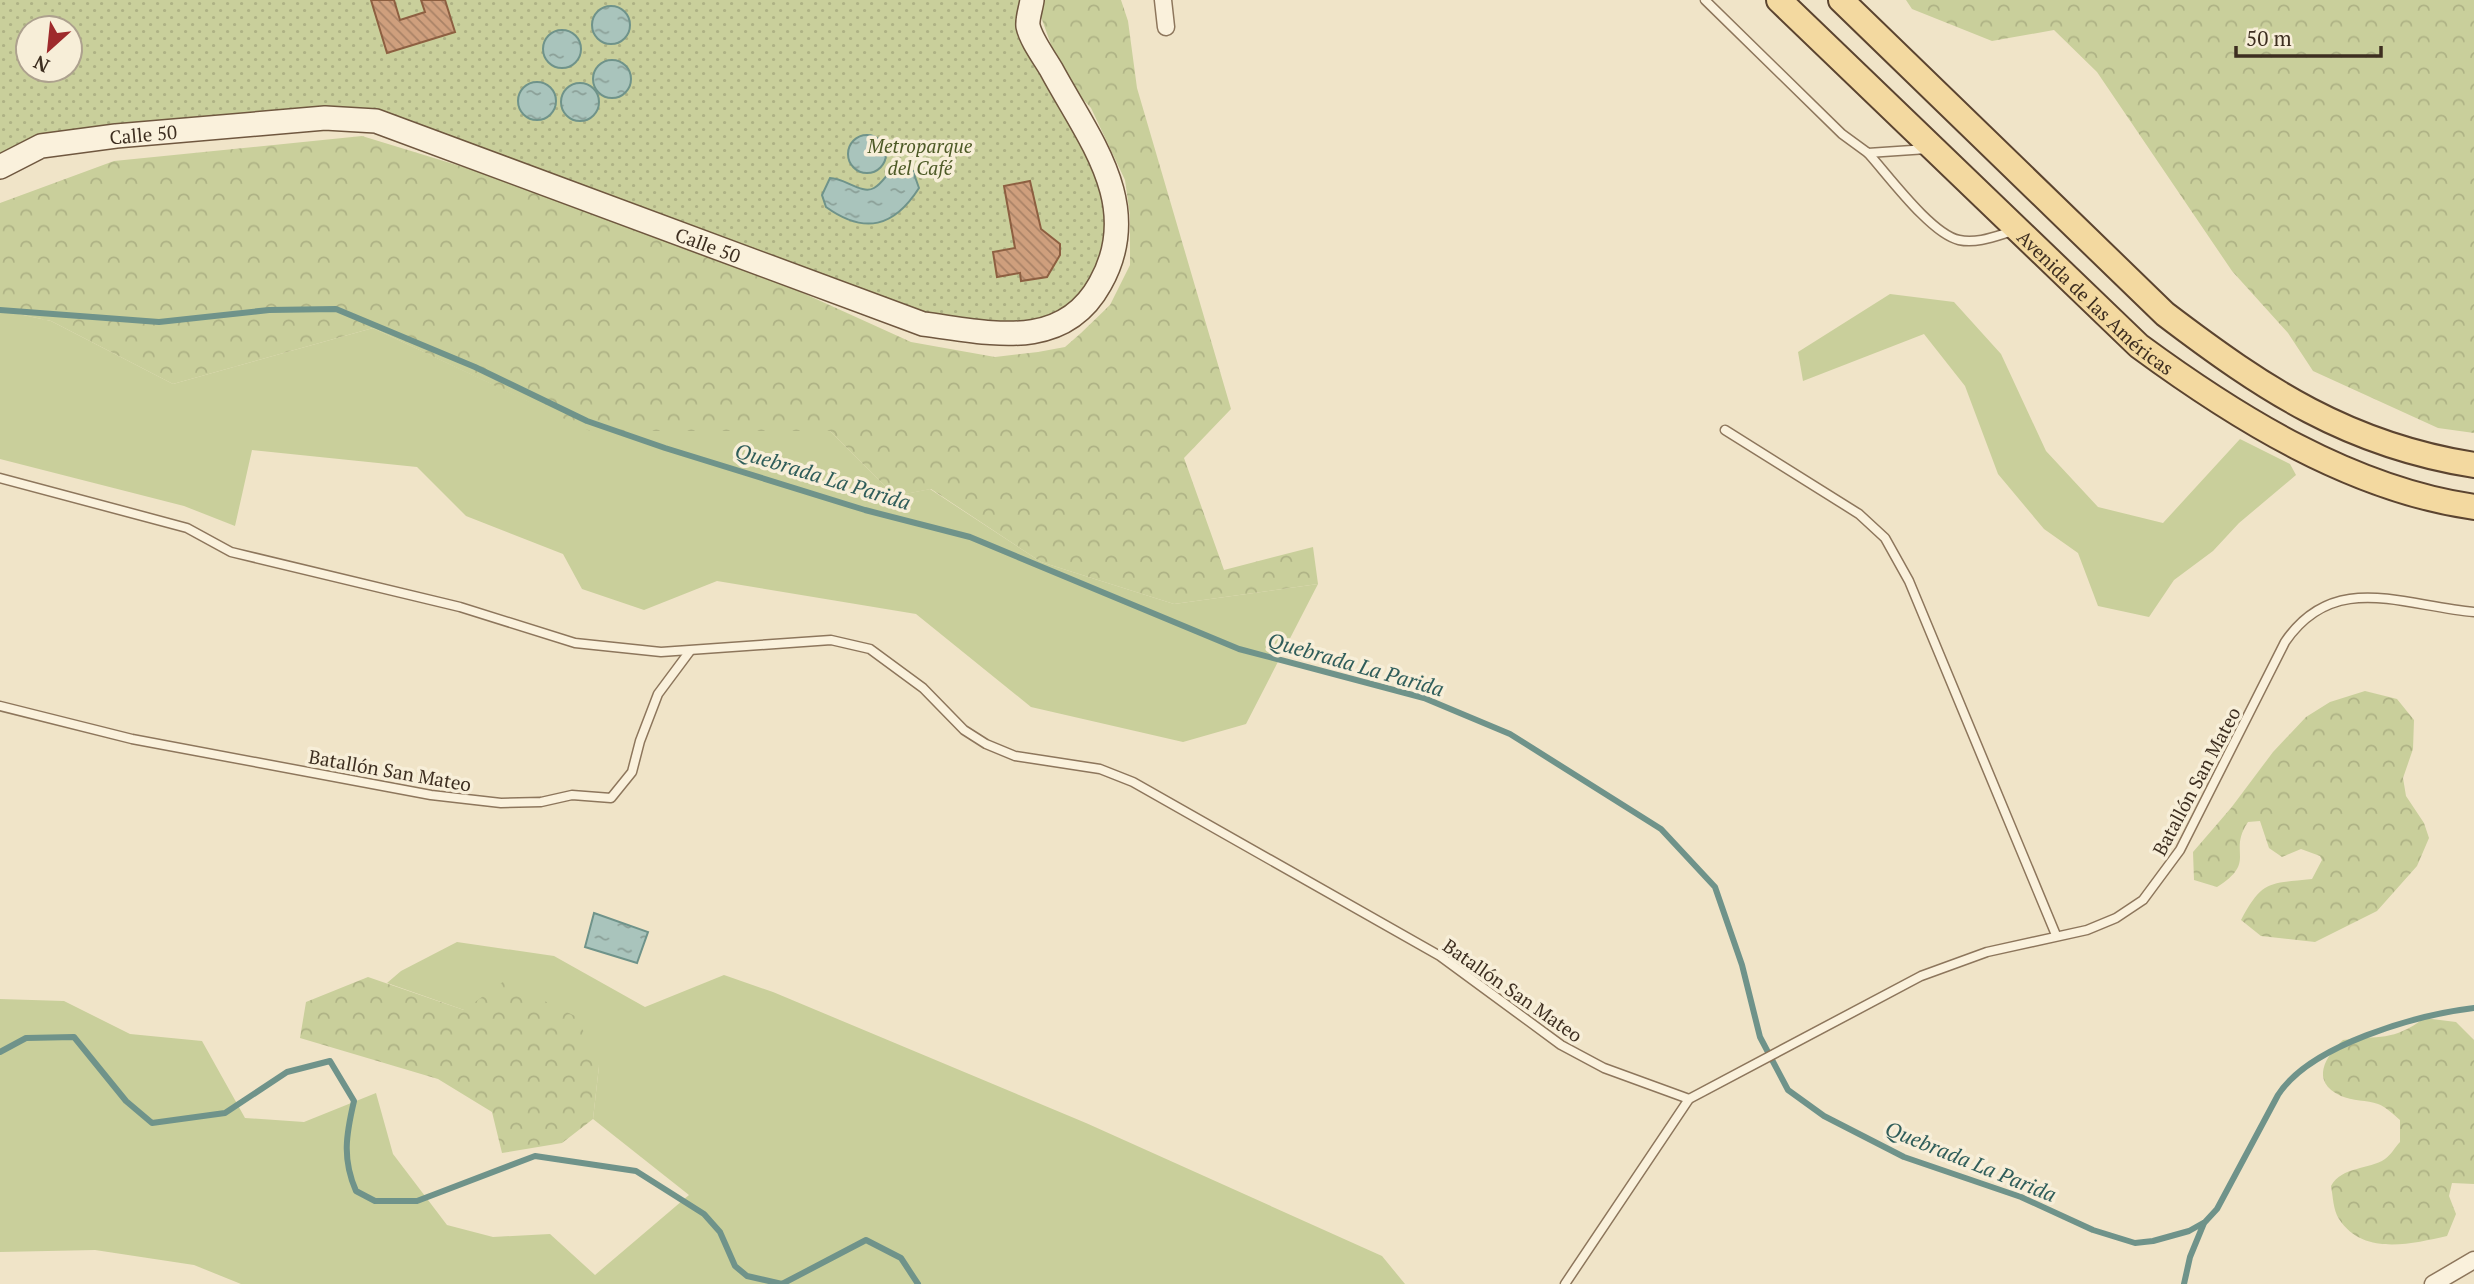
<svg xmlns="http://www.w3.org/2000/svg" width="2474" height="1284" font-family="'PT Serif',serif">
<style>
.grass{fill:#c9cf9b}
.forest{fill:url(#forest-crowns)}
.park{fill:url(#park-dots);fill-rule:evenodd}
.water{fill:url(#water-ripples);stroke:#6f938a;stroke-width:2}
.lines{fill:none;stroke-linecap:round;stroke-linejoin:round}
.stream{stroke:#6f938a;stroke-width:6}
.building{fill:url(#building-back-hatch);stroke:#8d5f41;stroke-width:2}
.lane-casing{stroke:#8d765c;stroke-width:11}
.street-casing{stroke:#8d765c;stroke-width:19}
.secondary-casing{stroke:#6f573f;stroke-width:26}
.primary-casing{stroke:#5b4430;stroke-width:28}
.lane{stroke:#faf1dc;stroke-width:8}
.street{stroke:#faf1dc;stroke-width:16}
.secondary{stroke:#faf1dc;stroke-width:23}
.primary{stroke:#f3d9a0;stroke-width:24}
.labels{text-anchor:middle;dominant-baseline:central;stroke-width:7;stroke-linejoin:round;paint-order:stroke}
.street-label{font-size:19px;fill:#3d2e20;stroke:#f7eed8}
.park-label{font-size:19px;font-style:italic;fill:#4d5a26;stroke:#f7eed8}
.water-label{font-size:21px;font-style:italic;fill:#2f5d5a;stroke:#f7eed8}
</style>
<defs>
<pattern id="forest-crowns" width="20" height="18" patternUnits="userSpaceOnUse" patternTransform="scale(1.75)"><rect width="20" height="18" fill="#c9cf9b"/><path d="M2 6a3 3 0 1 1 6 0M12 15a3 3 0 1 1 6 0" fill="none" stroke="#aeb285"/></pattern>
<pattern id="park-dots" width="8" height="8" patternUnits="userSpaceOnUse" patternTransform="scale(1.75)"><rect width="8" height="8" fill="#c9cf9b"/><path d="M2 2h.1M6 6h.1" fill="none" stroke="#aeb285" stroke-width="1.8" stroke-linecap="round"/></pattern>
<pattern id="water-ripples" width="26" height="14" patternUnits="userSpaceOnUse" patternTransform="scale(1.75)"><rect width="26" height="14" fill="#a9c4bc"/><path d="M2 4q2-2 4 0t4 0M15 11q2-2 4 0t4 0" fill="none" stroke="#8ba098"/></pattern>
<pattern id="building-back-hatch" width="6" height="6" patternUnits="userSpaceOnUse" patternTransform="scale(1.75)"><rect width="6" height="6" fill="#cf9f7d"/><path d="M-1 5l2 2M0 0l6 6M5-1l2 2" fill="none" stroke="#a98266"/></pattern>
</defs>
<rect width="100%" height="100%" fill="#f0e4c8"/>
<!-- grass -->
<g class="grass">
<path d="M 1890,294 L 1954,302 L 2001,354 L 2046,451 L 2098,507 L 2163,523 L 2240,439 L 2290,464 L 2296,475 L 2239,523 L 2213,551 L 2174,580 L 2149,617 L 2098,606 L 2078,553 L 2044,529 L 1998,474 L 1965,386 L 1924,334 L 1803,381 L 1798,352 Z"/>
<path d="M 0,310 L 51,321 L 173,384 L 373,328 L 590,430 L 830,431 L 895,496 L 930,489 L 1041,562 L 1174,604 L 1318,584 L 1246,724 L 1183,742 L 1031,707 L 916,614 L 717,581 L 644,610 L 582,589 L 563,554 L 466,516 L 417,467 L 252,450 L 235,526 L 184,506 L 0,459 Z"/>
<path d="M 457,942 L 554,956 L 645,1007 L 724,975 L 773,992 L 1086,1123 L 1382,1256 L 1405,1284 L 241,1284 L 194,1265 L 95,1250 L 0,1252 L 0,999 L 64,1001 L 130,1034 L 202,1041 L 245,1118 L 304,1122 L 376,1093 L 393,1154 L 447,1225 L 493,1237 L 550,1234 L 595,1275 L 689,1195 L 593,1119 L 599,1066 L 464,1010 L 387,983 L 401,971 Z"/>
</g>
<!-- forest -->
<g class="forest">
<path d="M 1043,0 L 1121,0 L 1128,21 L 1137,88 L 1231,409 L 1184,458 L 1224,570 L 1313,547 L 1318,584 L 1174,604 L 1041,562 L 931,489 L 895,496 L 830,431 L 590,431 L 373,328 L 173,384 L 51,321 L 0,310 L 0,203 L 114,161 L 362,136 L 519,184 L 772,279 L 911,342 L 995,357 L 1038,352 L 1065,347 L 1081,333 L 1110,305 L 1130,265 L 1130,216 L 1125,180 L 1091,108 L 1063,78 L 1040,14 Z"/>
<path d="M 1906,0 L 2474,0 L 2474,433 L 2438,428 L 2313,371 L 2288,333 L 2232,271 L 2097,72 L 2054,30 L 1992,41 L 1912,9 Z"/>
<path d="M 2365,691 L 2397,699 L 2414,720 L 2413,749 L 2403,778 L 2406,796 L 2424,823 L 2429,838 L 2417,866 L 2377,911 L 2315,942 L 2261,936 L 2241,920 C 2263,879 2269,884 2312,879 L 2322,860 L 2320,856 L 2301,849 L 2282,857 L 2269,848 L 2260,821 L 2248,822 C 2227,853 2258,861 2217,887 L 2194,880 L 2193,852 L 2231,808 L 2273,752 L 2306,717 L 2330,702 Z"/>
<path d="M 368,977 L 464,1010 L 504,981 L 577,1017 L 599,1066 L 593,1119 L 562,1143 L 502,1153 L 492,1112 L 438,1079 L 300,1038 L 306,1002 Z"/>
<path d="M 2424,1018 L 2456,1022 L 2474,1040 L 2474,1184 L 2452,1183 L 2449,1196 L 2456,1214 L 2447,1236 C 2411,1244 2363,1256 2339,1219 C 2333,1210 2333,1196 2331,1186 C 2342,1166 2369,1170 2385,1159 C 2391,1155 2395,1147 2400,1142 L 2400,1120 C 2394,1115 2386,1107 2378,1104 C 2367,1100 2352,1101 2341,1096 C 2309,1081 2326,1056 2343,1040 C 2379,1035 2393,1042 2424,1018 Z"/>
</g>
<!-- park -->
<path class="park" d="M 0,0 L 1032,0 L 1028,27 L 1101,160 L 1112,262 L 1052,330 L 923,324 L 376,121 L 116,136 L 0,167 ZM 28,28 L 70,28 L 70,70 L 28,70 Z"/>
<!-- water -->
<g class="water">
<circle cx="611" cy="25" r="19"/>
<circle cx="562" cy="49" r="19"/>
<circle cx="612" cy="79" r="19"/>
<circle cx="537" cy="101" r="19"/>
<circle cx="580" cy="102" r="19"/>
<circle cx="867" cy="154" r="19"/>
<path d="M 895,167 L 913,171 L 919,188 C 894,227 865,235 826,207 L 822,195 L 830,178 C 845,178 862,195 874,188 C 883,183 887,173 895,167 Z"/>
<path d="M 594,913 L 648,932 L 637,963 L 585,947 Z"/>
</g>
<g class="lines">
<!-- stream -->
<g class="stream">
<path d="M 0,310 L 159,322 L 269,310 L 336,309 L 475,367 L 587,421 L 665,448 L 865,510 L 970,537 L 1239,649 L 1424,698 L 1510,734 L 1661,829 L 1715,887 L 1742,965 L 1760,1037 L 1788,1090 L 1824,1116 L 1904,1157 L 2021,1197 L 2093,1230 L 2135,1243 L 2153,1241 L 2189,1231 L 2205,1222 L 2217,1209 L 2278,1095 C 2310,1045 2416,1015 2474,1008"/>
<path d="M 0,1052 L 26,1038 L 74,1037 L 126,1101 L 152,1123 L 225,1113 L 287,1072 L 330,1061 L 354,1101 C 346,1135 342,1159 356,1191 L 375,1201 L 417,1201 L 535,1156 L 636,1171 L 704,1214 L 720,1232 L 735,1266 L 747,1276 L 782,1284 L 866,1240 L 901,1258 L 918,1284"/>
<path d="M 2184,1284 L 2190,1257 L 2204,1223"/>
</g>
</g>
<!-- building -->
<g class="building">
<path d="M 371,0 L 394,0 L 400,20 L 425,12 L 421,0 L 445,0 L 455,32 L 387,53 Z"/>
<path d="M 1030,181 L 1041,229 L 1060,244 L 1060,255 L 1047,277 L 1021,281 L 1020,273 L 997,277 L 993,252 L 1015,248 L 1004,186 Z"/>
</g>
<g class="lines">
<defs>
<g id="lane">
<path d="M 1705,0 L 1842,134 L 1868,153 L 1927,149"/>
<path d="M 1868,153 C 1888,175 1931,234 1959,240 C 1977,244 1996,236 2013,231"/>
<path d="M 1725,430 L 1859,514 L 1885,538 L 1909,581 L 2056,935"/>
<path d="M 0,478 L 187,528 L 231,552 L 460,607 L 575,643 L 661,652 L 831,640 L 870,649 L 923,688 L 964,730 L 986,744 L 1015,756 L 1100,769 L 1133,782 L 1440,956 L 1561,1045 L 1604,1068 L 1689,1099"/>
<path d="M 0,706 L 132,739 L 431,795 L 501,803 L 541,802 L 572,795 L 611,798 L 632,772 L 640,741 L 658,694 L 690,651"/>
<path d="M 1565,1284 L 1689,1099 L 1921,976 L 1987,952 L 2087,930 L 2116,918 L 2143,900 L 2180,850 L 2285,642 C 2334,570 2403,606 2474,612"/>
</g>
<g id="street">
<path d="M 1163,0 L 1166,27"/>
<path d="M 2433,1284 L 2474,1260"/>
</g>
<g id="secondary">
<path id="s1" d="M 0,167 L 41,146 L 116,136 L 325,118 L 376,121 L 923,324 C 988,332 1062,353 1100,284 C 1145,205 1088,138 1051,69 C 1044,57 1031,40 1028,26 C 1027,19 1031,8 1032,0"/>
</g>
<g id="primary">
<path id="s2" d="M 1779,0 L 2139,346 C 2237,418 2351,489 2474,507"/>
<path d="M 1841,0 L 2165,314 C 2265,390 2348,445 2474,465"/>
</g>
</defs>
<!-- lane casing -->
<use href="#lane" class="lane-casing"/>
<!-- street casing -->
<use href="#street" class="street-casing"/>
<!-- secondary casing -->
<use href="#secondary" class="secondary-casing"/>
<!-- primary casing -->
<use href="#primary" class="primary-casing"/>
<!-- lane -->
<use href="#lane" class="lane"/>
<!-- street -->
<use href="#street" class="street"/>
<!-- secondary -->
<use href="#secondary" class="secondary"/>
<!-- primary -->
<use href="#primary" class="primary"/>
</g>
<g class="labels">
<!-- street labels -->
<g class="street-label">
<text stroke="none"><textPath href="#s1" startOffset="149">Calle 50</textPath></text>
<text stroke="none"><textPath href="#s1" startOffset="737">Calle 50</textPath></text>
<text stroke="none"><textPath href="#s2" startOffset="438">Avenida de las Américas</textPath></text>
<text transform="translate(390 770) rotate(10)">Batallón San Mateo</text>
<text transform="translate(2196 781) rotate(-62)">Batallón San Mateo</text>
<text transform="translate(1513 990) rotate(35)">Batallón San Mateo</text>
</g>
<!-- park labels -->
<g class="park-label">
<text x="920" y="145">Metroparque<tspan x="920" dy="22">del Café</tspan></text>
</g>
<!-- water labels -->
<g class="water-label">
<text transform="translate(823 476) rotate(17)">Quebrada La Parida</text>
<text transform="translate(1356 664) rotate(16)">Quebrada La Parida</text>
<text transform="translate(1971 1161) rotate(22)">Quebrada La Parida</text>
</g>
</g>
<!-- north arrow -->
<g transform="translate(49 49) rotate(207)"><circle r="33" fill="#f7eed8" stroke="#ada18e" stroke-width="2"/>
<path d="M0-5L12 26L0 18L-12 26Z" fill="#9e2a2b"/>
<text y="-10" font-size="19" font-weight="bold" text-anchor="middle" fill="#3d2e20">N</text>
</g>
<!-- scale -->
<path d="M2236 46v10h145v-10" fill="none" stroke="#3d2e20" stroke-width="3.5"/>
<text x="2246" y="46" font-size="21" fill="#3d2e20" stroke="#f7eed8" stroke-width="5" paint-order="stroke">50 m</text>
</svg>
